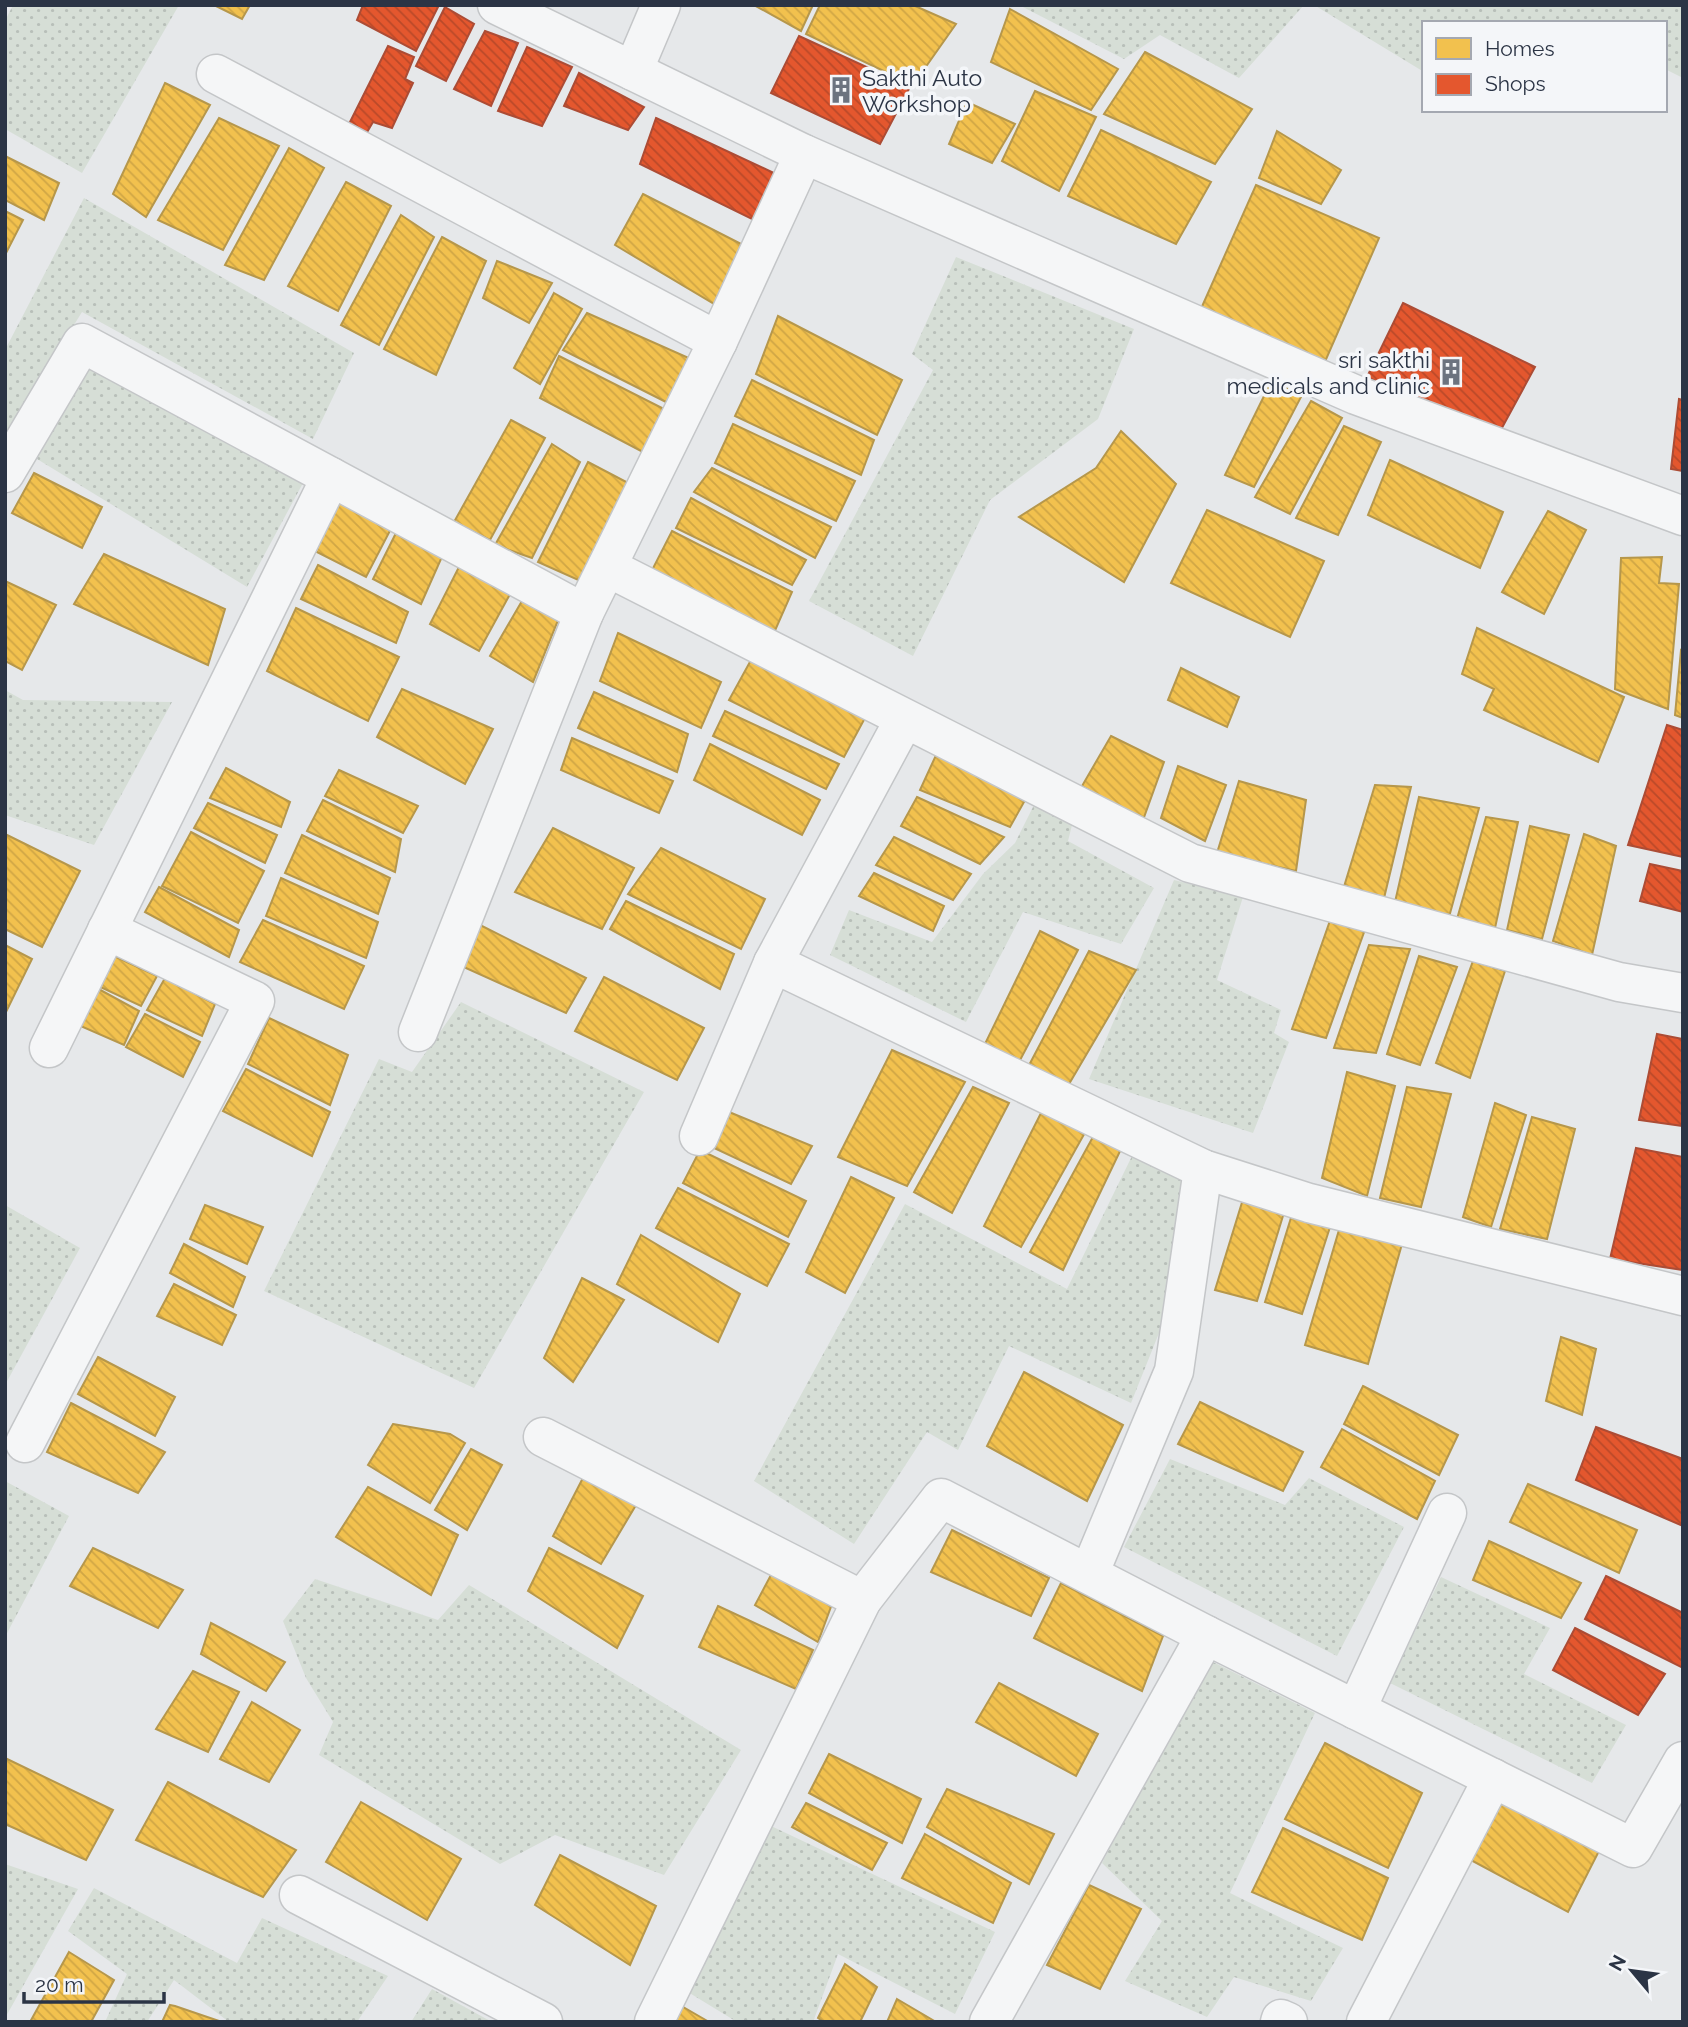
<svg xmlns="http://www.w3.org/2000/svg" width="1688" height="2027" font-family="Raleway,sans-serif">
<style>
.grass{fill:url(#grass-dots)}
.homes{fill:url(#homes-back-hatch);stroke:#b6974b;stroke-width:2}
.shops{fill:url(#shops-back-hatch);stroke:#ac4c35;stroke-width:2}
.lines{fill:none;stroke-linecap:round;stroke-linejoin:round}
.minor-casing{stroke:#c4c6c8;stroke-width:41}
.minor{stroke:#f5f6f7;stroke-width:38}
.labels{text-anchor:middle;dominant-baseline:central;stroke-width:7;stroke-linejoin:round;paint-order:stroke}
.poi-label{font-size:23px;fill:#2b3445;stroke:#f4f6f9;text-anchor:start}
</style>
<defs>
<pattern id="grass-dots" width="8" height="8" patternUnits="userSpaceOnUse" patternTransform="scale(1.75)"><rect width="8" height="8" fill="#d6ded6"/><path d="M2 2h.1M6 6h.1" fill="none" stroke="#b8bfb9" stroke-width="1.8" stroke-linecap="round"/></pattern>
<pattern id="homes-back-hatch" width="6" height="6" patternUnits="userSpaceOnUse" patternTransform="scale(1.75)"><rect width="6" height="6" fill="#f2c14e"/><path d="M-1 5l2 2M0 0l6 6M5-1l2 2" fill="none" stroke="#d0a645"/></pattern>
<pattern id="shops-back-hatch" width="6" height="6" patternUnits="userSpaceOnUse" patternTransform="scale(1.75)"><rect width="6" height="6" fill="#e4572e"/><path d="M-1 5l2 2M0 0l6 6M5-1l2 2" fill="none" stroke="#b94929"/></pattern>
</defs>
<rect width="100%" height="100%" fill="#e6e8ea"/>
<!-- grass -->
<g class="grass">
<path d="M 13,5 L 179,5 L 82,173 L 5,129 L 5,21 Z"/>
<path d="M 1019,5 L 1304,5 L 1239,78 L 1160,35 L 1124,59 Z"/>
<path d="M 1314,5 L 1683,5 L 1683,78 L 1665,69 L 1665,23 L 1424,23 L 1424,72 Z"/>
<path d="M 84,198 L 354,353 L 313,439 L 82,312 L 5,436 L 5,350 Z"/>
<path d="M 956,257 L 1134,329 L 1098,419 L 990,500 L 913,656 L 809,601 L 933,370 L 912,354 Z"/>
<path d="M 86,366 L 303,483 L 247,587 L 37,459 Z"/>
<path d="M 5,690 L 23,700 L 172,702 L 94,845 L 5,815 Z"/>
<path d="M 1035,803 L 1073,821 L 1068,841 L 1154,888 L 1121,944 L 1023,912 L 966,1022 L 830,955 L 849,910 L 932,942 L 983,874 L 1015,843 Z"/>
<path d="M 1174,880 L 1243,897 L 1217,980 L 1281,1010 L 1274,1033 L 1289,1042 L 1253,1133 L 1089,1079 Z"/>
<path d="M 461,1002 L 644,1092 L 474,1388 L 264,1291 L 379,1059 L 412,1072 Z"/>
<path d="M 1132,1156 L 1186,1182 L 1159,1333 L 1131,1403 L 1009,1346 L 958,1450 L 927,1432 L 854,1544 L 754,1481 L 905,1204 L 1067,1289 Z"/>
<path d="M 5,1205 L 80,1248 L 5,1385 Z"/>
<path d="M 1170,1459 L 1285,1505 L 1309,1478 L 1404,1527 L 1337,1656 L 1124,1547 Z"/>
<path d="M 5,1481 L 69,1516 L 5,1637 Z"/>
<path d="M 1441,1577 L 1550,1628 L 1524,1674 L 1626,1725 L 1592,1783 L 1390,1683 Z"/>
<path d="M 315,1579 L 438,1620 L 469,1585 L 741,1750 L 664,1875 L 555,1835 L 500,1864 L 319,1755 L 333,1722 L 306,1678 L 283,1621 Z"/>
<path d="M 1207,1659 L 1315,1713 L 1230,1893 L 1343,1948 L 1311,2001 L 1234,1977 L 1207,2017 L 1125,1981 L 1162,1921 L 1102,1863 Z"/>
<path d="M 769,1825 L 995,1932 L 955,2014 L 838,1954 L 813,2022 L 737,2022 L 683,1989 Z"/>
<path d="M 5,1864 L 78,1889 L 5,2018 Z"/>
<path d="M 94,1888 L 237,1963 L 262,1918 L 388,1976 L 357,2022 L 229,2022 L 174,1980 L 147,2022 L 105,2022 L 127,1974 L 68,1931 Z"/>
<path d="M 432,1989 L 492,2022 L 411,2022 Z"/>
</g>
<!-- homes -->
<g class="homes">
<path d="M 214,5 L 250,5 L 242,19 Z"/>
<path d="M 754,5 L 813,5 L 801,31 Z"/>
<path d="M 820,5 L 913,5 L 956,24 L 913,85 L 806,34 Z"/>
<path d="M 1010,9 L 1118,69 L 1091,110 L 991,62 Z"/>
<path d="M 1145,52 L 1252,109 L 1215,164 L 1104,114 Z"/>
<path d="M 165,83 L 210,105 L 146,217 L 113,194 Z"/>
<path d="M 1035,91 L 1096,117 L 1059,191 L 1002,161 Z"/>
<path d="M 967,102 L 1015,124 L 992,163 L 949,144 Z"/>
<path d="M 219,118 L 279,146 L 223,250 L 158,220 Z"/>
<path d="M 1101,130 L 1211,182 L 1176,244 L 1068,196 Z"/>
<path d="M 1277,131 L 1341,170 L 1321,204 L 1259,178 Z"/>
<path d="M 289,148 L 324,168 L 264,280 L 225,265 Z"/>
<path d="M 5,156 L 59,183 L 44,220 L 5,200 Z"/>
<path d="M 346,182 L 391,206 L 338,311 L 288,286 Z"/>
<path d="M 1256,185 L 1379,238 L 1324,364 L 1200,311 Z"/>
<path d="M 643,194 L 749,248 L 721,308 L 615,245 Z"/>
<path d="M 5,211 L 23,220 L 5,255 Z"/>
<path d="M 401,215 L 434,237 L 379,345 L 341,325 Z"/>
<path d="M 442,237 L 486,261 L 436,375 L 384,349 Z"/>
<path d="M 497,261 L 552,283 L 529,323 L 483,298 Z"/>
<path d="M 554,293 L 582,309 L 540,384 L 514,368 Z"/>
<path d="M 587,313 L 691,359 L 672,405 L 563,350 Z"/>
<path d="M 778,316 L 902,380 L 877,435 L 756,374 Z"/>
<path d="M 559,356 L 664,409 L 645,453 L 540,398 Z"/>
<path d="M 752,380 L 874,440 L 861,475 L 735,416 Z"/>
<path d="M 1272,380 L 1301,397 L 1254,487 L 1225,475 Z"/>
<path d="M 1311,401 L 1342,418 L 1290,514 L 1255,497 Z"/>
<path d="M 511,420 L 545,438 L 490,540 L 454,522 Z"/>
<path d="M 733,424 L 855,481 L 836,521 L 715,463 Z"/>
<path d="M 1344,426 L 1381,442 L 1338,535 L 1296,518 Z"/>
<path d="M 1121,431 L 1176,484 L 1124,582 L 1019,517 L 1096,468 Z"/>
<path d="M 552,444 L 580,462 L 532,558 L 495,545 Z"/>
<path d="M 1390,460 L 1503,512 L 1480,568 L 1368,515 Z"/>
<path d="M 588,462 L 632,485 L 585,583 L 538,562 Z"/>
<path d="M 712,468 L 831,527 L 815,558 L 694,492 Z"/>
<path d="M 34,473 L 102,507 L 82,548 L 12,513 Z"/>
<path d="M 341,494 L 395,521 L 366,577 L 313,550 Z"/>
<path d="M 691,498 L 806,560 L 792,585 L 676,528 Z"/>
<path d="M 1207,510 L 1324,561 L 1290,637 L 1171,583 Z"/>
<path d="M 1548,511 L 1586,530 L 1544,614 L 1502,592 Z"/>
<path d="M 401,523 L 445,550 L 421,604 L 373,579 Z"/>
<path d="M 672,531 L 792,592 L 770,642 L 647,580 Z"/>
<path d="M 104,554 L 225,609 L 208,665 L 74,604 Z"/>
<path d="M 1662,557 L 1659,583 L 1679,584 L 1668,709 L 1615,689 L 1621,558 Z"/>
<path d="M 462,561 L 515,585 L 479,651 L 430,624 Z"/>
<path d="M 318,565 L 408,612 L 396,643 L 301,599 Z"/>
<path d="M 5,581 L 56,605 L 22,670 L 5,661 Z"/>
<path d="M 526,594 L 561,613 L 533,682 L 490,656 Z"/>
<path d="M 296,608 L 399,657 L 368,721 L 267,671 Z"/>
<path d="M 1477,628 L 1624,697 L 1598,762 L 1484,710 L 1494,689 L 1462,674 Z"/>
<path d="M 618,633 L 721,682 L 701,728 L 600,681 Z"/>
<path d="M 1681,650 L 1683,651 L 1683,718 L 1675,715 Z"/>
<path d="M 751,660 L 865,718 L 844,757 L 729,700 Z"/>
<path d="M 1181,668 L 1239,697 L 1227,727 L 1168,700 Z"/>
<path d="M 402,689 L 493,729 L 465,784 L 377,737 Z"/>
<path d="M 594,692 L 688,734 L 677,772 L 578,728 Z"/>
<path d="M 725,711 L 839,764 L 826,789 L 713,736 Z"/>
<path d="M 1111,736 L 1164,762 L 1143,820 L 1082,786 Z"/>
<path d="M 572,738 L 673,781 L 659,813 L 561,770 Z"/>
<path d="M 710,744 L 820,800 L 802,835 L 694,780 Z"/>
<path d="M 937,753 L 1029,793 L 1010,827 L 920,790 Z"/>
<path d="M 1178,766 L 1226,785 L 1205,841 L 1161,818 Z"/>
<path d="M 226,768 L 290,802 L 281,827 L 210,798 Z"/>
<path d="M 339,770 L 418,806 L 403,833 L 325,796 Z"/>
<path d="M 1239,781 L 1306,800 L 1296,871 L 1217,853 Z"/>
<path d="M 1375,785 L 1411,787 L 1384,898 L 1343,890 Z"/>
<path d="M 917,797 L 1004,837 L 980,864 L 901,826 Z"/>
<path d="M 1419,797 L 1479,808 L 1449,917 L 1395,902 Z"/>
<path d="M 323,800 L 401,839 L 395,872 L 307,831 Z"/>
<path d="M 208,803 L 277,835 L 265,863 L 194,828 Z"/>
<path d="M 1486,817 L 1518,822 L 1495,928 L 1457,919 Z"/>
<path d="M 1530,826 L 1569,835 L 1542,939 L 1507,930 Z"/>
<path d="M 553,828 L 634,868 L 602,929 L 515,892 Z"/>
<path d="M 191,832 L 264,871 L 238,923 L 162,886 Z"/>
<path d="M 5,834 L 80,871 L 42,947 L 5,929 Z"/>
<path d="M 1584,834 L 1616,846 L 1592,955 L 1553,941 Z"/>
<path d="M 302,835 L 390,878 L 378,914 L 285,873 Z"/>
<path d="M 894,837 L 971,874 L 953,900 L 876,865 Z"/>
<path d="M 661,848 L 765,899 L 741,949 L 628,894 Z"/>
<path d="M 874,873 L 944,906 L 933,931 L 859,896 Z"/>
<path d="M 281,878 L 378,922 L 366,958 L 266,916 Z"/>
<path d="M 159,887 L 239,930 L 229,957 L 145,912 Z"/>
<path d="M 626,901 L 734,954 L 720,989 L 610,929 Z"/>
<path d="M 1332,915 L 1367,924 L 1326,1038 L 1292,1029 Z"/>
<path d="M 263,920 L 364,966 L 344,1009 L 240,962 Z"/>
<path d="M 478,924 L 586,978 L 566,1013 L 457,964 Z"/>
<path d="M 1040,931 L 1078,950 L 1018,1064 L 983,1048 Z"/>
<path d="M 5,945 L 32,959 L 5,1014 Z"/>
<path d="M 1369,945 L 1410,949 L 1376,1053 L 1334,1048 Z"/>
<path d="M 1089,951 L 1136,970 L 1069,1084 L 1026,1071 Z"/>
<path d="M 110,954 L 157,976 L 141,1006 L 94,984 Z"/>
<path d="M 1419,956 L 1457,967 L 1420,1065 L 1387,1054 Z"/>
<path d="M 1473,961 L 1505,971 L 1470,1078 L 1436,1063 Z"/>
<path d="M 604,977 L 704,1028 L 677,1080 L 575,1031 Z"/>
<path d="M 165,978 L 215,1004 L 202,1036 L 147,1010 Z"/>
<path d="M 93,986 L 139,1011 L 124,1045 L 76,1024 Z"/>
<path d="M 145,1014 L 200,1042 L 183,1077 L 126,1047 Z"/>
<path d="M 269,1018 L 348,1055 L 330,1105 L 248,1064 Z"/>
<path d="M 892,1050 L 965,1082 L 907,1186 L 838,1157 Z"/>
<path d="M 246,1069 L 330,1112 L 312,1156 L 223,1111 Z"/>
<path d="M 1347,1072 L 1395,1086 L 1367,1196 L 1322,1178 Z"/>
<path d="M 973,1087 L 1009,1103 L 952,1213 L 914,1192 Z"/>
<path d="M 1407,1087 L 1451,1094 L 1421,1207 L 1380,1198 Z"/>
<path d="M 1495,1103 L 1526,1115 L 1491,1227 L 1463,1217 Z"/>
<path d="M 1043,1109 L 1087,1129 L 1021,1247 L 984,1226 Z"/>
<path d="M 729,1112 L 812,1146 L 791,1184 L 712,1147 Z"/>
<path d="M 1532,1117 L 1575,1129 L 1547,1239 L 1500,1229 Z"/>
<path d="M 1094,1135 L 1122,1147 L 1063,1270 L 1030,1252 Z"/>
<path d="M 700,1150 L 806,1201 L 788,1237 L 683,1183 Z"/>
<path d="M 851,1177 L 894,1198 L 845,1293 L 806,1272 Z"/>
<path d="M 678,1188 L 789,1244 L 767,1286 L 656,1228 Z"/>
<path d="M 1244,1196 L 1286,1206 L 1257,1301 L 1215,1290 Z"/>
<path d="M 205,1205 L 263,1227 L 247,1264 L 190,1239 Z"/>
<path d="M 1294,1208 L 1332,1221 L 1302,1314 L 1265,1302 Z"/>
<path d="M 1339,1230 L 1402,1244 L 1368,1364 L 1305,1345 Z"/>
<path d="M 641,1235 L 740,1294 L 718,1342 L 617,1284 Z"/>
<path d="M 184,1244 L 245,1277 L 233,1307 L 170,1273 Z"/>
<path d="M 582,1278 L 624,1300 L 573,1382 L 544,1358 Z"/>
<path d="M 174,1284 L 236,1315 L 222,1345 L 157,1316 Z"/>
<path d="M 1561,1337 L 1596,1349 L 1582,1415 L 1546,1401 Z"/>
<path d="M 98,1357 L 175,1397 L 155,1436 L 78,1394 Z"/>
<path d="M 1024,1372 L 1123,1425 L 1087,1501 L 987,1446 Z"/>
<path d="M 1363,1386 L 1458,1435 L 1439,1475 L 1344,1424 Z"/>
<path d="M 1200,1402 L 1303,1452 L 1283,1491 L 1178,1444 Z"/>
<path d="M 71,1403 L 165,1452 L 138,1493 L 47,1452 Z"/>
<path d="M 393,1424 L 450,1434 L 465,1443 L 430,1503 L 368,1465 Z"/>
<path d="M 1342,1429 L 1435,1481 L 1417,1519 L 1321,1467 Z"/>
<path d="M 471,1449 L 502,1465 L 467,1530 L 435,1510 Z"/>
<path d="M 585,1474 L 636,1505 L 601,1564 L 553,1536 Z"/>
<path d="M 1528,1484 L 1637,1530 L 1619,1573 L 1510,1522 Z"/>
<path d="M 368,1487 L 458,1535 L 431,1595 L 336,1537 Z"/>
<path d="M 952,1530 L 1049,1578 L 1031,1616 L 931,1572 Z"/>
<path d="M 1489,1541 L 1581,1583 L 1561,1618 L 1473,1580 Z"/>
<path d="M 93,1548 L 183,1590 L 158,1628 L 70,1586 Z"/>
<path d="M 549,1548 L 643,1596 L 617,1648 L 528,1591 Z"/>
<path d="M 772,1573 L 832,1604 L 818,1642 L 755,1605 Z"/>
<path d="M 1061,1583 L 1163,1636 L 1142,1691 L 1034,1638 Z"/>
<path d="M 718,1606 L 813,1650 L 796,1689 L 699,1647 Z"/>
<path d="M 211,1623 L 285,1662 L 266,1691 L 201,1654 Z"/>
<path d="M 193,1671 L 239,1692 L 208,1752 L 156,1729 Z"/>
<path d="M 999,1683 L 1098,1734 L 1076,1776 L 976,1722 Z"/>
<path d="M 252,1702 L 300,1730 L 269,1782 L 220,1759 Z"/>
<path d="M 1325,1743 L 1422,1793 L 1388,1868 L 1285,1819 Z"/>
<path d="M 829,1754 L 921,1799 L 902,1843 L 809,1793 Z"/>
<path d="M 5,1758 L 113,1810 L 86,1860 L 5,1824 Z"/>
<path d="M 168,1782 L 296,1850 L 263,1897 L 136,1840 Z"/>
<path d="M 947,1789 L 1054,1834 L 1029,1884 L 927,1827 Z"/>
<path d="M 1499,1800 L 1599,1851 L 1568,1912 L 1469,1859 Z"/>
<path d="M 361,1802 L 461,1859 L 427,1920 L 326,1862 Z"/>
<path d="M 806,1803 L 887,1843 L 872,1870 L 792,1827 Z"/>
<path d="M 1283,1828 L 1388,1878 L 1362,1940 L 1252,1892 Z"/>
<path d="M 925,1834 L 1011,1883 L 993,1923 L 902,1878 Z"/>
<path d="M 560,1855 L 656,1906 L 630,1965 L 535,1905 Z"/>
<path d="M 1089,1885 L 1141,1909 L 1100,1989 L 1047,1965 Z"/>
<path d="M 69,1952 L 114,1980 L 91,2022 L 30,2022 Z"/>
<path d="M 845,1964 L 877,1987 L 860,2022 L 824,2022 L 818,2018 Z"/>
<path d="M 897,1999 L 936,2022 L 887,2022 Z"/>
<path d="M 678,2004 L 709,2022 L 667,2022 Z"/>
<path d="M 170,2005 L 175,2006 L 219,2021 L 162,2022 Z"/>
</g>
<!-- shops -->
<g class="shops">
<path d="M 363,5 L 439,5 L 416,51 L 357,20 Z"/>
<path d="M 445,7 L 474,24 L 446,81 L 416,66 Z"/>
<path d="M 485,31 L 518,43 L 491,106 L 454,89 Z"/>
<path d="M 799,36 L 910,87 L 880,144 L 771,93 Z"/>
<path d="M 388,46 L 414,57 L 405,79 L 413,83 L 392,128 L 373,122 L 363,139 L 345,132 Z"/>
<path d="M 527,47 L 572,67 L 542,126 L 498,111 Z"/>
<path d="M 579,73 L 644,107 L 628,130 L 564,106 Z"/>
<path d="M 656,118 L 776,174 L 756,221 L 640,164 Z"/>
<path d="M 1403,303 L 1535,367 L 1497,437 L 1367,377 Z"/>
<path d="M 1679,399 L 1683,400 L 1683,471 L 1671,469 Z"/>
<path d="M 1667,725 L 1683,730 L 1683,857 L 1628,845 Z"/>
<path d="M 1650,864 L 1683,871 L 1683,912 L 1640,901 Z"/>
<path d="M 1657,1034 L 1683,1039 L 1683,1126 L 1639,1120 Z"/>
<path d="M 1636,1148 L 1683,1157 L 1683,1270 L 1610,1259 Z"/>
<path d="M 1596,1427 L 1683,1459 L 1683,1526 L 1576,1480 Z"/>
<path d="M 1606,1576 L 1683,1613 L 1683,1668 L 1585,1619 Z"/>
<path d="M 1575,1628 L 1665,1674 L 1638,1715 L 1553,1670 Z"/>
</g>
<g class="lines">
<defs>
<g id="minor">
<path d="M 497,5 L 804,154 L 1356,395 L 1683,516"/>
<path d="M 633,71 L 661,5"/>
<path d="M 216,74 L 718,341"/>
<path d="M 5,473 L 82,343 L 584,613"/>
<path d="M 607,567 L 1190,863 L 1619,982 L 1683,993"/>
<path d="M 773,963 L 1203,1169 L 1309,1203 L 1683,1296"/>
<path d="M 418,1032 L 584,613 L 718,341 L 804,154"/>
<path d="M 49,1048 L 331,477"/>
<path d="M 699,1136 L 773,963 L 904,720"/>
<path d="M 543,1437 L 862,1600"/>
<path d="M 25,1443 L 255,1001 L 107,930"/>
<path d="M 1089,1574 L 1174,1371 L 1203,1169"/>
<path d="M 1356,1710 L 1447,1513"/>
<path d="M 299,1895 L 543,2022"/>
<path d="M 654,2022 L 862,1600 L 941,1498 L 1206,1635 L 1633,1848 L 1683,1761"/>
<path d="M 989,2022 L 1206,1635"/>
<path d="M 1280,2022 L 1281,2019 L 1288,2022"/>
<path d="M 1366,2022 L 1493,1778"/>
</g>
</defs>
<!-- minor casing -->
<use href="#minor" class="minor-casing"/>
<!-- minor -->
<use href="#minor" class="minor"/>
</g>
<!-- icons -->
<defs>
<symbol id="building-bare" viewBox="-9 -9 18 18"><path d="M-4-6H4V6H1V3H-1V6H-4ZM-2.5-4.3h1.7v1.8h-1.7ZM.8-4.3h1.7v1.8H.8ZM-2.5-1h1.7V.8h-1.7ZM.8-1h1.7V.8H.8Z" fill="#6c737f" stroke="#f4f6f9" stroke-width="2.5" paint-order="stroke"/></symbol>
</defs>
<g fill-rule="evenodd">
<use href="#building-bare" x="822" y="71" width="38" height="38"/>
<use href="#building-bare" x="1432" y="353" width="38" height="38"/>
</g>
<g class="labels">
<!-- poi labels -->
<g class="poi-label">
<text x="862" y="77">Sakthi Auto<tspan x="862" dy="26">Workshop</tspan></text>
<text x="1430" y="359" text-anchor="end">sri sakthi<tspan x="1430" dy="26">medicals and clinic</tspan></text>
</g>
</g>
<!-- border -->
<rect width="1688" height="2027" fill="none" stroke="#2b3445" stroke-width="14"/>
<!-- legend -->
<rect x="1422" y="21" width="245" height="91" fill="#f4f6f9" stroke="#a4a8b1" stroke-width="2"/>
<rect x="1436" y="38" width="35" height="21" fill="#f2c14e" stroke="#a4a8b1" stroke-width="2"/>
<text x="1485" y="56" font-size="21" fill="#2b3445">Homes</text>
<rect x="1436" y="74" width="35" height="21" fill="#e4572e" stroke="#a4a8b1" stroke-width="2"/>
<text x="1485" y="91" font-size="21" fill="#2b3445">Shops</text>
<!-- north arrow -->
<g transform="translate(1632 1971) rotate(299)" stroke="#f4f6f9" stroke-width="5" paint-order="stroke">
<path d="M0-5L12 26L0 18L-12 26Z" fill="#2b3445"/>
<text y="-10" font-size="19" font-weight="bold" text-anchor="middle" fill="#2b3445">N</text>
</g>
<!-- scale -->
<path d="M24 1992v10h140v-10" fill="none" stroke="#2b3445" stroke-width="3.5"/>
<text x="35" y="1992" font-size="21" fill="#2b3445" stroke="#f4f6f9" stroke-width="5" paint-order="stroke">20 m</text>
</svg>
